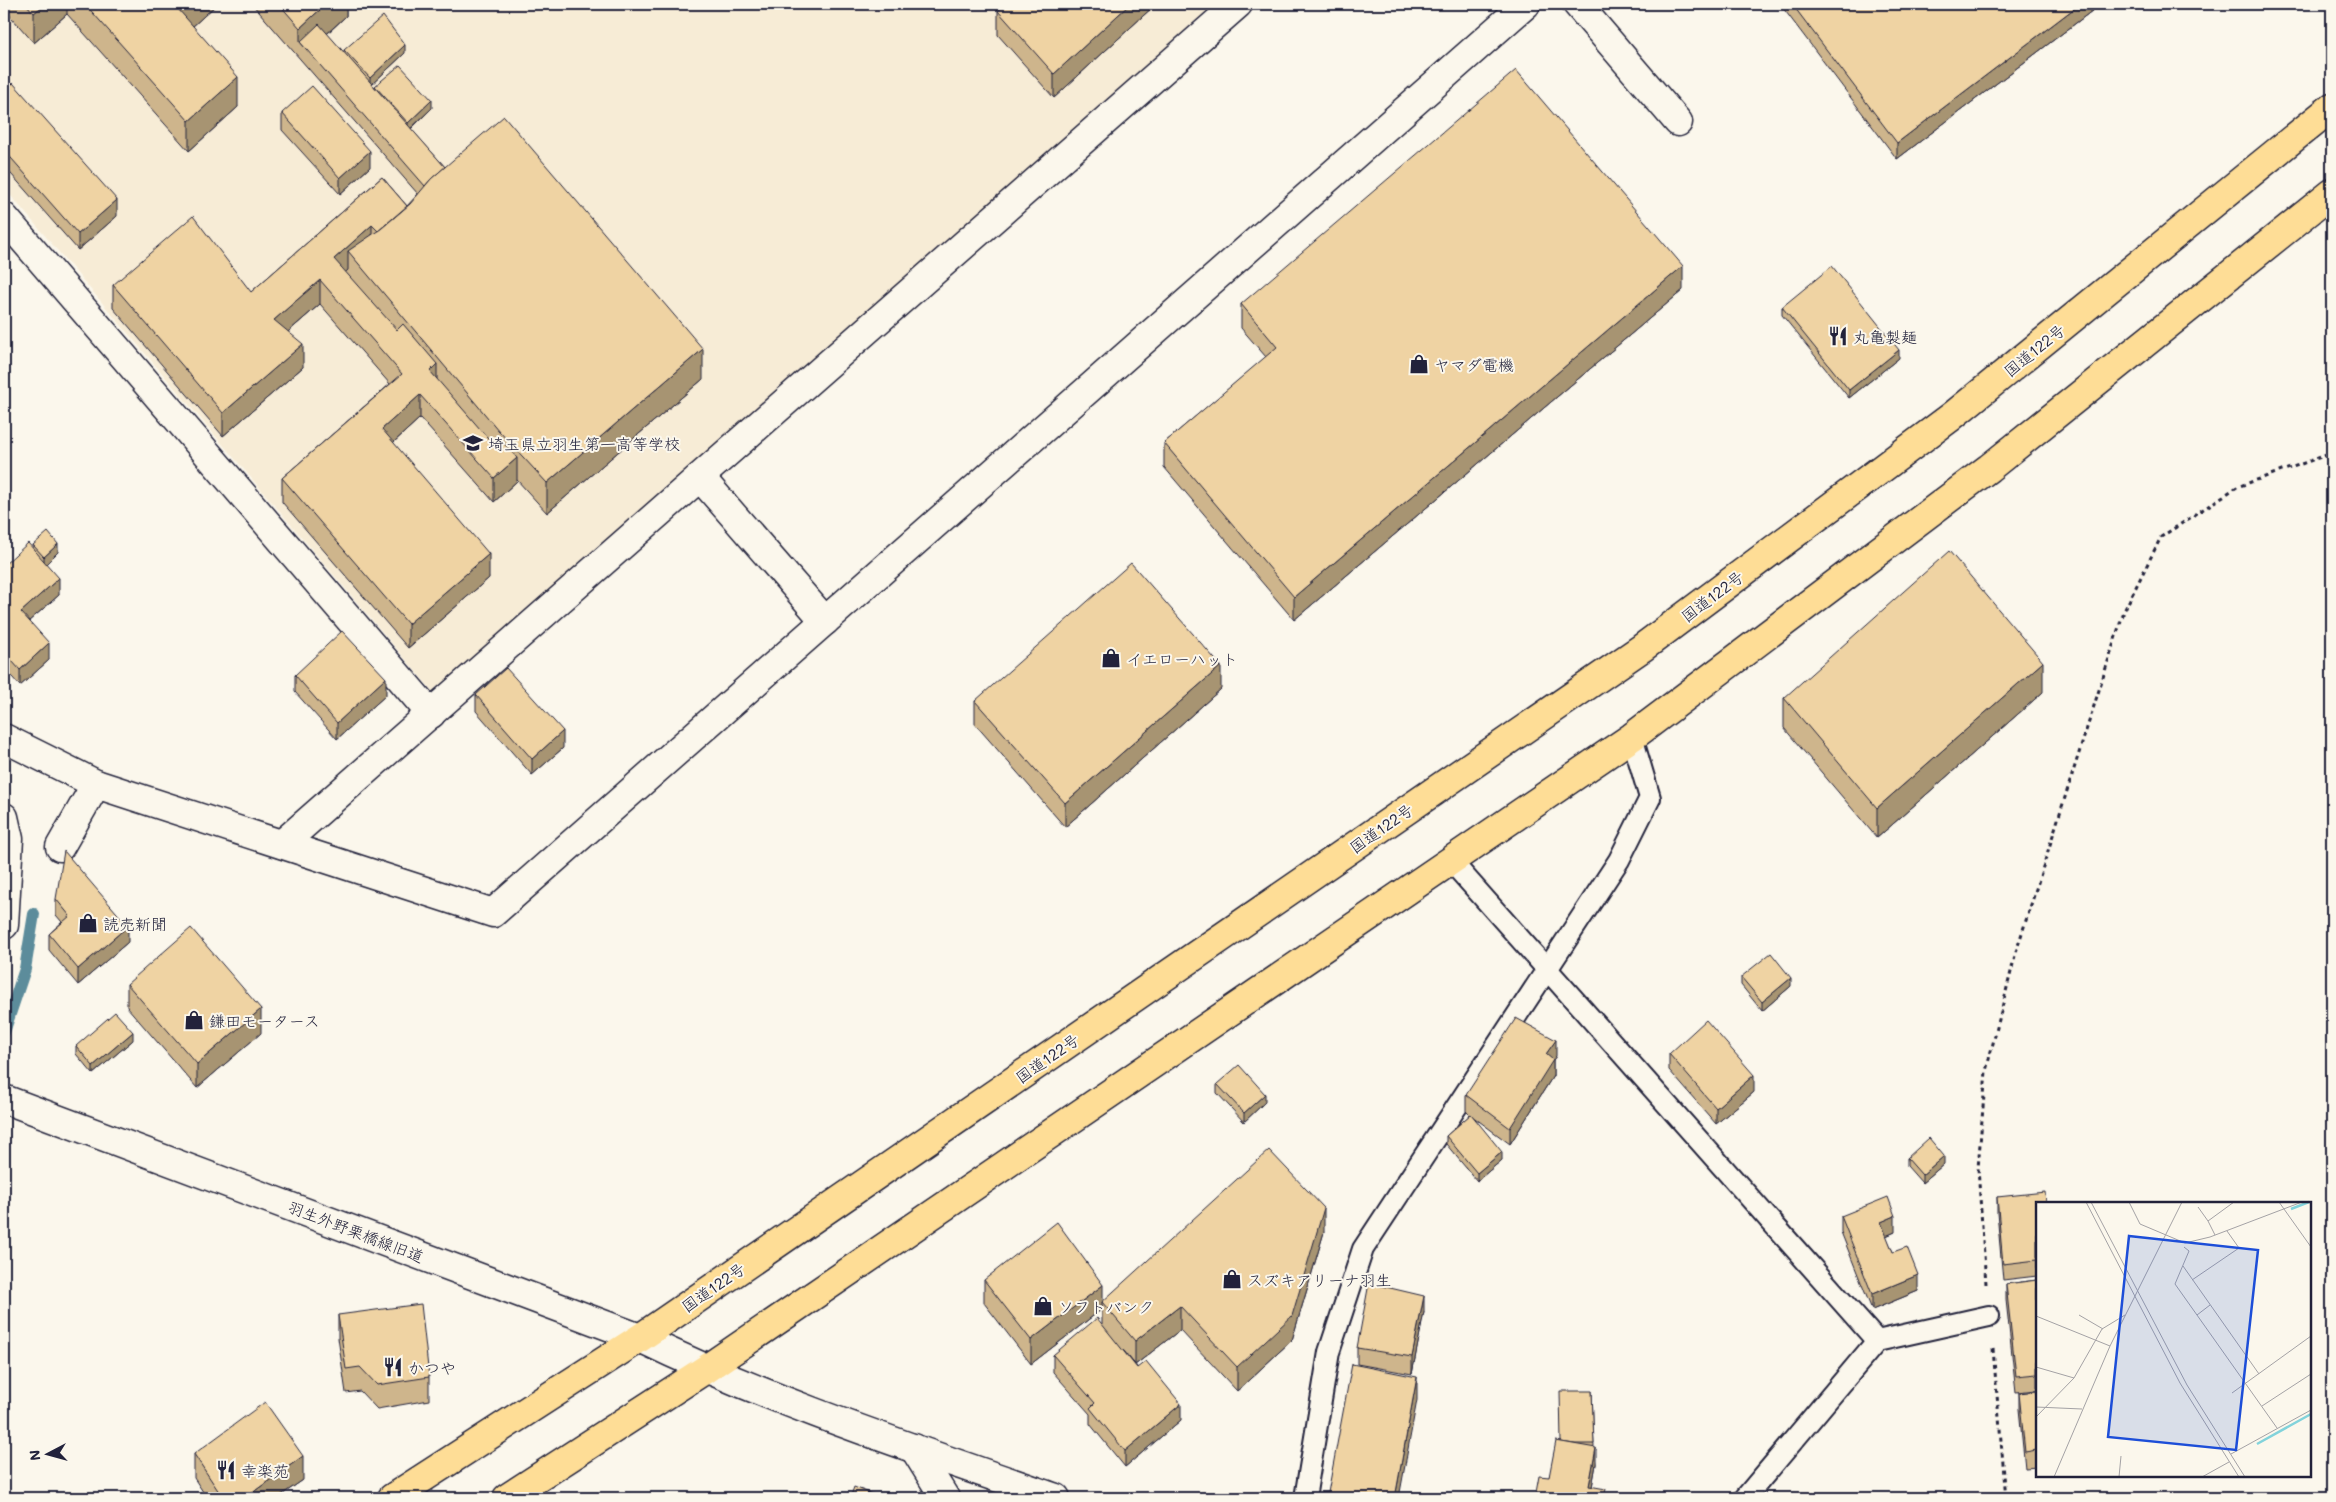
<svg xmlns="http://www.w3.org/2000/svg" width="2336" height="1502" font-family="Mali,'Klee One',sans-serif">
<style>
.built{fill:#f7ecd6}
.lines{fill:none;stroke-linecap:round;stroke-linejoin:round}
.stream{stroke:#5c8c9b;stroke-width:12}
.lane-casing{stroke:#22223b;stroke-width:24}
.street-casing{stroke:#22223b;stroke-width:31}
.secondary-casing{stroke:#22223b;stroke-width:31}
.highway-casing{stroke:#22223b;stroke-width:31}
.path{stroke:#22223b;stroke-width:3;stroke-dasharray:4 4;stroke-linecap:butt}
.lane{stroke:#fbf7ec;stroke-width:20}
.street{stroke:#fbf7ec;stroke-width:28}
.secondary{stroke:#fbf7ec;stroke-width:28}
.highway{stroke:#fedd96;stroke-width:28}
.wall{fill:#ceb58c;stroke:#22223b}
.shaded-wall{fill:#a79472;stroke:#22223b}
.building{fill:#efd3a3;stroke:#22223b}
.labels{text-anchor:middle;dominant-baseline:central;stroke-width:4;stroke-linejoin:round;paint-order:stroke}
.poi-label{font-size:16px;fill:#22223b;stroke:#fbf7ec;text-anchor:start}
.street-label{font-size:16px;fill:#22223b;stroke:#fbf7ec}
.inset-river{fill:none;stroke:#82d3db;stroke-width:2.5}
.inset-road{fill:none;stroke:#a4a2a5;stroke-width:1}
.view{fill:#1d4ed8;fill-opacity:0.15;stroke:#1d4ed8;stroke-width:2.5}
.inset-edge{fill:none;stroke:#22223b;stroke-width:2.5}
</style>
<rect width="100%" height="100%" fill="#fbf7ec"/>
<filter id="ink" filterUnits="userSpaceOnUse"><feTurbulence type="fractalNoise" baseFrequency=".02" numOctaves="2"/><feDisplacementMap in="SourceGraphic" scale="10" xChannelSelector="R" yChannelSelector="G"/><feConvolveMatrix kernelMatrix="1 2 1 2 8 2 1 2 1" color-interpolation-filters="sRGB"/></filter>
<g filter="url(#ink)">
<!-- built -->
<path class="built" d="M 4,4 L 1232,4 L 435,694 L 6,190 L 4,192 Z"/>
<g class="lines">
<!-- stream -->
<path class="stream" d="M 4,1032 L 25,969 L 34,914"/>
<defs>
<g id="lane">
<path d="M 1451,861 L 1877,1341"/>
<path d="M 1305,1498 L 1329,1352 L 1363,1249 L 1619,860 L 1650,798 L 1632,737"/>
<path d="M 1745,1498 L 1877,1341 L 1989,1316"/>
</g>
<g id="street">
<path d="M 1577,4 L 1678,122"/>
<path d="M 4,217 L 431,714"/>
<path d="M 700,477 L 825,621"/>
<path d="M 4,738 L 96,784"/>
<path d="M 4,817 L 9,839 L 4,925"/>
<path d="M 282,844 L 1238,4"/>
<path d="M 60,847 L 96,784 L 493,913 L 1526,4"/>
<path d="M 914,1448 L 945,1498"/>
</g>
<path id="secondary" d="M 4,1099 L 640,1338 C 774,1403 916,1449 1056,1498"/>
<g id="highway">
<path d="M 392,1498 L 640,1338 L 1642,648 L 1951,417 L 2332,107"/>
<path d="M 507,1498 L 706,1369 L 1632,737 L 1989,468 L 2332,193"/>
</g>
</defs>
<!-- lane casing -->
<use href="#lane" class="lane-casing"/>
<!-- street casing -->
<use href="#street" class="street-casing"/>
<!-- secondary casing -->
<use href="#secondary" class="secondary-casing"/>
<!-- highway casing -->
<use href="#highway" class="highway-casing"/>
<!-- path -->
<g class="path">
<path d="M 1986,1284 L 1978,1168 L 1986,1071 L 2016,952 L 2124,611 L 2161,537 L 2237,487 L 2332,453"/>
<path d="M 1993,1349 L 2006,1498"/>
</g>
<!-- lane -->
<use href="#lane" class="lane"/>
<!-- street -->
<use href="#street" class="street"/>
<!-- secondary -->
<use href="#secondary" class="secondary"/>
<!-- highway -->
<use href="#highway" class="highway"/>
</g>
<!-- wall -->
<g class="wall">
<path d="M 4,4 L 217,4 L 193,26 L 238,107 L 189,151 L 67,14 L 34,43 L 4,9 Z"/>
<path d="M 252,4 L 346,4 L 346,16 L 327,34 L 344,53 L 344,50 L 405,53 L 372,84 L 375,88 L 375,86 L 432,108 L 411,129 L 445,167 L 703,379 L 547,513 L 517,480 L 517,481 L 494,502 L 420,418 L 393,443 L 489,578 L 408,648 L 282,502 L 282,478 L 390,384 L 320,304 L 288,332 L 303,367 L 223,436 L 113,308 L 113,285 L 251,292 L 382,177 L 407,206 L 418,194 Z"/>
<path d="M 1006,4 L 1156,4 L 1054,98 L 998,35 L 998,11 Z"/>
<path d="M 1780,4 L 2101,4 L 1897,159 Z"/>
<path d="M 4,92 L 117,216 L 78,250 L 4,166 Z"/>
<path d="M 282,113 L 370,167 L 340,194 L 282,130 Z"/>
<path d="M 1683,290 L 1294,620 L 1164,467 L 1164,443 L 1266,357 L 1241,328 L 1241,304 Z"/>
<path d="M 1782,307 L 1899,358 L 1849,398 L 1782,315 Z"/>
<path d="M 33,545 L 58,552 L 46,564 L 59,595 L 29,621 L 49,660 L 20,686 L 4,668 L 4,565 L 33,548 Z"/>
<path d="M 295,675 L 386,695 L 337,739 L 295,692 Z"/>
<path d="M 1221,689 L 1065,827 L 975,724 L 975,701 Z"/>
<path d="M 2043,692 L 1877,838 L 1784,728 L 1784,698 Z"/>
<path d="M 476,695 L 563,748 L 532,775 L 476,711 Z"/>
<path d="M 56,899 L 128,942 L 78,985 L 49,950 L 49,934 L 62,922 L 56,915 Z"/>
<path d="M 1741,977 L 1791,986 L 1762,1011 L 1741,985 Z"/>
<path d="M 127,984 L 261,1033 L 197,1088 L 127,1007 Z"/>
<path d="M 133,1040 L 93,1074 L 76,1054 L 76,1046 Z"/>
<path d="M 1669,1054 L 1754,1092 L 1716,1124 L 1669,1070 Z"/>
<path d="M 1556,1056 L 1553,1060 L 1553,1076 L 1510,1144 L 1472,1116 L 1502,1160 L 1477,1181 L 1446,1144 L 1446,1136 L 1470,1115 L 1466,1111 L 1466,1095 Z"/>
<path d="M 1217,1084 L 1265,1102 L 1244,1122 L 1217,1093 Z"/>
<path d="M 1907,1158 L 1944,1164 L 1922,1183 L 1907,1166 Z"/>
<path d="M 1997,1197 L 2037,1203 L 2037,1276 L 2003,1280 L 1997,1213 Z"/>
<path d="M 1841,1216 L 1895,1232 L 1886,1236 L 1893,1252 L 1918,1291 L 1872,1310 L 1841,1232 Z"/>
<path d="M 1324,1232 L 1292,1340 L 1237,1391 L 1180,1330 L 1135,1365 L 1123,1350 L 1181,1420 L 1125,1467 L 1090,1424 L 1090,1414 L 1053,1372 L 1053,1355 L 1102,1324 L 1102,1309 L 1031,1364 L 984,1303 L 984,1280 L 1103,1301 Z"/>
<path d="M 2037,1280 L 2037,1390 L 2016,1392 L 2006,1300 L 2006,1284 Z"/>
<path d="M 1424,1312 L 1412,1374 L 1357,1364 L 1357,1348 Z"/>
<path d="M 338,1315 L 429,1377 L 429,1400 L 377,1409 L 360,1391 L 346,1393 L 338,1338 Z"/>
<path d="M 1592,1391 L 1594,1448 L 1596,1464 L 1592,1487 L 1606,1498 L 1549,1477 L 1561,1442 Z"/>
<path d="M 2037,1391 L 2037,1467 L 2025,1468 L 2019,1409 L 2019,1393 Z"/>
<path d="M 194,1454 L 303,1480 L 277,1498 L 207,1498 L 194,1478 Z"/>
</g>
<!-- shaded-wall -->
<g class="shaded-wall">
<path d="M 45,4 L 67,4 L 67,14 L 34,43 L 34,13 Z"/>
<path d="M 184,4 L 217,4 L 178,40 L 178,9 Z"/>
<path d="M 326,4 L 346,4 L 346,16 L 308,51 L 300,42 L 300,28 Z"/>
<path d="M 1130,4 L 1156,4 L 1054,98 L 1054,74 Z"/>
<path d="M 2080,4 L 2101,4 L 1897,159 L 1897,143 Z"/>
<path d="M 405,45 L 405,53 L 370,86 L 370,78 Z"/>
<path d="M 238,77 L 238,107 L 189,151 L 189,121 Z"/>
<path d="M 432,100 L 432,108 L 408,131 L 408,123 Z"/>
<path d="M 370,151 L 370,167 L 340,194 L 340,178 Z"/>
<path d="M 117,200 L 117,216 L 78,250 L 78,234 Z"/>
<path d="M 372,225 L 372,248 L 348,251 L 348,270 L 334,282 L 334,259 Z"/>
<path d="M 1683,266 L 1683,290 L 1294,620 L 1294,597 Z"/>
<path d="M 320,280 L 320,304 L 274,344 L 274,320 Z"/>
<path d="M 303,344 L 303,367 L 223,436 L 223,413 Z"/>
<path d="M 703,349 L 703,379 L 547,513 L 547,483 Z"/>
<path d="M 1899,350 L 1899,358 L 1849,398 L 1849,390 Z"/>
<path d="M 437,364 L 437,387 L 430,371 Z"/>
<path d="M 420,395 L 420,418 L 382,453 L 382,429 Z"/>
<path d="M 517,458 L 517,481 L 494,502 L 494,478 Z"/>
<path d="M 58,544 L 58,552 L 44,566 L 44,557 Z"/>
<path d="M 489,554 L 489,578 L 408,648 L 408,624 Z"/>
<path d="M 59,578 L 59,595 L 21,628 L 21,612 Z"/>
<path d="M 49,643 L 49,660 L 20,686 L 20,670 Z"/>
<path d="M 2043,662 L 2043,692 L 1877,838 L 1877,808 Z"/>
<path d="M 1221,666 L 1221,689 L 1065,827 L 1065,803 Z"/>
<path d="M 386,678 L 386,695 L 337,739 L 337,723 Z"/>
<path d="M 563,731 L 563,748 L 532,775 L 532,759 Z"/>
<path d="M 128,926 L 128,942 L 78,985 L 78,969 Z"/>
<path d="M 1791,978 L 1791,986 L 1762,1011 L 1762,1002 Z"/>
<path d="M 261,1009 L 261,1033 L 197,1088 L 197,1064 Z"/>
<path d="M 133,1032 L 133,1040 L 93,1074 L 93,1066 Z"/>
<path d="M 1556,1040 L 1556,1056 L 1553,1060 L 1553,1076 L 1510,1144 L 1510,1128 L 1546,1054 Z"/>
<path d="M 1754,1075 L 1754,1092 L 1716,1124 L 1716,1108 Z"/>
<path d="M 1265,1094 L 1265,1102 L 1244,1122 L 1244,1113 Z"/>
<path d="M 1502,1152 L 1502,1160 L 1477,1181 L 1477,1173 Z"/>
<path d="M 1944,1156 L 1944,1164 L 1922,1183 L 1922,1175 Z"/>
<path d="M 1324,1208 L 1324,1232 L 1292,1340 L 1237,1391 L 1237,1367 Z"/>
<path d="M 1895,1216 L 1895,1232 L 1881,1238 L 1881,1222 Z"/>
<path d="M 1918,1275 L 1918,1291 L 1872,1310 L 1872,1294 Z"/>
<path d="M 1103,1285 L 1103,1303 L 1102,1302 L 1102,1309 L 1031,1364 L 1031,1340 Z"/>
<path d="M 1424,1296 L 1424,1312 L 1412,1374 L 1412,1357 Z"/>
<path d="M 1180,1306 L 1180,1330 L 1135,1365 L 1135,1341 Z"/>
<path d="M 1417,1377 L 1417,1400 L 1399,1498 L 1395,1498 Z"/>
<path d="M 1181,1404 L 1181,1420 L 1125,1467 L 1125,1451 Z"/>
<path d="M 1596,1448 L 1596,1464 L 1590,1498 L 1589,1486 Z"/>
<path d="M 303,1456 L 303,1480 L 277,1498 L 245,1498 Z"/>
</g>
<!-- building -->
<g class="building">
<path d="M 26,4 L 45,4 L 34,13 Z"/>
<path d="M 85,4 L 184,4 L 178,9 L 238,77 L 189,121 Z"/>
<path d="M 279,4 L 326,4 L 300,28 Z"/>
<path d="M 1006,4 L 1130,4 L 1054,74 L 998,11 Z"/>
<path d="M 1792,4 L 2080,4 L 1897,143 Z"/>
<path d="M 383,16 L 405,45 L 370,78 L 344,50 Z"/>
<path d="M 319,24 L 445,167 L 431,179 L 425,186 L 300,42 Z"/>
<path d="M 400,65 L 432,100 L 408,123 L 375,86 Z"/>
<path d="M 1516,70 L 1683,266 L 1294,597 L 1164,443 L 1277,347 L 1241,304 Z"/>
<path d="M 13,83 L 117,200 L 78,234 L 4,150 L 4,92 Z"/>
<path d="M 312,86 L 370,151 L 340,178 L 282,113 Z"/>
<path d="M 504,116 L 703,349 L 547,483 L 499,431 L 348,251 L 382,228 L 410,204 L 431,179 Z"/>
<path d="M 382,177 L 407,206 L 378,231 L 372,225 L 334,259 L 397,330 L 403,324 L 437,364 L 430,371 L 493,444 L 499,438 L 517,458 L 494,478 L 420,395 L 382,429 L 489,554 L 408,624 L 282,478 L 402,374 L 320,280 L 274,320 L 303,344 L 223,413 L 113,285 L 193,216 L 251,292 Z"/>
<path d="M 1832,266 L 1899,350 L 1849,390 L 1782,307 Z"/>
<path d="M 48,532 L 58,544 L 44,557 L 33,545 Z"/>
<path d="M 28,543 L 59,578 L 21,612 L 49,643 L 20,670 L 4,652 L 4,565 Z"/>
<path d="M 1949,551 L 2043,662 L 1877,808 L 1784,698 Z"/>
<path d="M 1131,563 L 1221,666 L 1065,803 L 975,701 Z"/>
<path d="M 342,631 L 386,678 L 337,723 L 295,675 Z"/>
<path d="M 506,668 L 563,731 L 532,759 L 476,695 Z"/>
<path d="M 64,851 L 128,926 L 78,969 L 49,934 L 70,916 L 56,899 Z"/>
<path d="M 191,928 L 261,1009 L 197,1064 L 127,984 Z"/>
<path d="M 1771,953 L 1791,978 L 1762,1002 L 1741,977 Z"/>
<path d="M 115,1012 L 133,1032 L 93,1066 L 76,1046 Z"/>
<path d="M 1516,1018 L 1556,1040 L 1546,1054 L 1553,1060 L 1510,1128 L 1466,1095 Z"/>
<path d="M 1706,1020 L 1754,1075 L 1716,1108 L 1669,1054 Z"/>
<path d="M 1239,1065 L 1265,1094 L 1244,1113 L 1217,1084 Z"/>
<path d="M 1471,1114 L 1502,1152 L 1477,1173 L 1446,1136 Z"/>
<path d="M 1929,1138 L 1944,1156 L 1922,1175 L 1907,1158 Z"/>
<path d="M 1269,1150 L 1324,1208 L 1292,1316 L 1237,1367 L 1180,1306 L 1135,1341 L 1102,1302 Z"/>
<path d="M 2045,1192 L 2046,1203 L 2037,1203 L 2037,1260 L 2003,1264 L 1997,1197 Z"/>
<path d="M 1888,1197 L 1895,1216 L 1881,1222 L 1893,1252 L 1907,1247 L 1918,1275 L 1872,1294 L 1841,1216 Z"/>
<path d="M 1057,1222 L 1103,1285 L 1031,1340 L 984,1280 Z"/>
<path d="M 2037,1280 L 2037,1374 L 2016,1376 L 2006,1284 Z"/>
<path d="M 1369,1283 L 1424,1296 L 1412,1357 L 1357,1348 Z"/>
<path d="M 421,1304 L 429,1377 L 377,1385 L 360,1367 L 346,1369 L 338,1315 Z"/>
<path d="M 1097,1318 L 1137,1368 L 1146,1361 L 1181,1404 L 1125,1451 L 1090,1408 L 1095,1403 L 1053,1355 Z"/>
<path d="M 1352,1364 L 1417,1377 L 1395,1498 L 1327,1498 Z"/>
<path d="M 1560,1391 L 1592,1391 L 1594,1444 L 1575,1444 L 1561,1442 Z"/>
<path d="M 2037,1391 L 2037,1450 L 2025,1452 L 2019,1393 Z"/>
<path d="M 265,1402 L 303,1456 L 245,1498 L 223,1498 L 194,1454 Z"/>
<path d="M 1556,1441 L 1596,1448 L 1589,1486 L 1606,1489 L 1604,1498 L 1535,1498 L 1539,1476 L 1549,1477 Z"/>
<path d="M 854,1487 L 883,1498 L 850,1498 Z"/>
</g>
</g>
<!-- icons -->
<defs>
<symbol id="restaurant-bare" viewBox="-9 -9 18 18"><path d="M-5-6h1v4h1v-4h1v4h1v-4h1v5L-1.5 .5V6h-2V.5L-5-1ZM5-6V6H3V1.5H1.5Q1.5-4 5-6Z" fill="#22223b" stroke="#fbf7ec" stroke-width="2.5" paint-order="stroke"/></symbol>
<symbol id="shop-bare" viewBox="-9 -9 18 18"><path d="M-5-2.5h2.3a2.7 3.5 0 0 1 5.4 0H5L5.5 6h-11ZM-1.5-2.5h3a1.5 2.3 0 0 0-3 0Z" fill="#22223b" stroke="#fbf7ec" stroke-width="2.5" paint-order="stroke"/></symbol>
<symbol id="school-bare" viewBox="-9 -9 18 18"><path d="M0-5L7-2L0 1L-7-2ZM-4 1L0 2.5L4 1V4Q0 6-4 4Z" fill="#22223b" stroke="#fbf7ec" stroke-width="2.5" paint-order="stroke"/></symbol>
</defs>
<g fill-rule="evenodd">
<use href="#restaurant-bare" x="1824" y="322" width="28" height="28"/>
<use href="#shop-bare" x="1405" y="350" width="28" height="28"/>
<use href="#school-bare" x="459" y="429" width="28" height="28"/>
<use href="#shop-bare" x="1097" y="644" width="28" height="28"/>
<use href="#shop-bare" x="74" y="909" width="28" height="28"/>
<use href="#shop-bare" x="180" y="1006" width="28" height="28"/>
<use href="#shop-bare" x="1218" y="1265" width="28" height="28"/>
<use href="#shop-bare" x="1029" y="1292" width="28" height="28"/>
<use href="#restaurant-bare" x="379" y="1353" width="28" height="28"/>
<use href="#restaurant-bare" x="212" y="1456" width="28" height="28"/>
</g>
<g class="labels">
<!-- poi labels -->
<g class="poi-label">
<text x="1853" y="336">丸亀製麺</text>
<text x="1434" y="364">ヤマダ電機</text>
<text x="488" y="443">埼玉県立羽生第一高等学校</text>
<text x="1126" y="658">イエローハット</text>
<text x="103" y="923">読売新聞</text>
<text x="209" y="1020">鎌田モータース</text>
<text x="1247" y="1279">スズキアリーナ羽生</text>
<text x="1058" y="1306">ソフトバンク</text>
<text x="408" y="1367">かつや</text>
<text x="241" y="1470">幸楽苑</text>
</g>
<!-- street labels -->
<g class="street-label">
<text transform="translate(2034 350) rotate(-39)">国道122号</text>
<text transform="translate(1712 596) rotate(-37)">国道122号</text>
<text transform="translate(1381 828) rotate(-35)">国道122号</text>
<text transform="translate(1047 1058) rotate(-35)">国道122号</text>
<text transform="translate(356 1231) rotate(21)">羽生外野栗橋線旧道</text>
<text transform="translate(713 1287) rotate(-35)">国道122号</text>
</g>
</g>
<!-- overview -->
<g transform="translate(2036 1202)">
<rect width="275" height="275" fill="#fbf7ec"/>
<path class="inset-river" d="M 255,7 L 273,0M 221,242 L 275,212"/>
<path class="inset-road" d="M 50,0 L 144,181 L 203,275M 55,0 L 151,183 L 209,275M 93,0 L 104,22 L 149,41 L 174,35 L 266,0M 243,0 L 275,45M 162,5 L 172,19 L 198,0M 172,19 L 179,33M 148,45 L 153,49 L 139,82 L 241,226M 147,64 L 223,172M 156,78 L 203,46 L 191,29M 43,113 L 67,127M 161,113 L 174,103M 0,114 L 74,144M 0,165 L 38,176M 196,191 L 275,134M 226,204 L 275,172M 0,205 L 46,207M 0,215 L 38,176 L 66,127 L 89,113M 195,252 L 275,208M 18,275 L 74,144 L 146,0M 83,275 L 85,254M 166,275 L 193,260"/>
<path class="view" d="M 93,34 L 222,48 L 200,248 L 72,235 Z"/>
<rect width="275" height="275" class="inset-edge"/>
</g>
<!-- margin -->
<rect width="2336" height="1502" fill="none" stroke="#fbf7ec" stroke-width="20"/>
<rect x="10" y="10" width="2316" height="1482" fill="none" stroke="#22223b" stroke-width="2" filter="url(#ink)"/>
<!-- north arrow -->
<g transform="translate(48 1454) rotate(264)" stroke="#fbf7ec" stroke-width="4" paint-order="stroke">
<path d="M0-4L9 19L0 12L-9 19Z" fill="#22223b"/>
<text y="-8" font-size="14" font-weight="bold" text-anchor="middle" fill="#22223b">N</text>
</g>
</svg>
